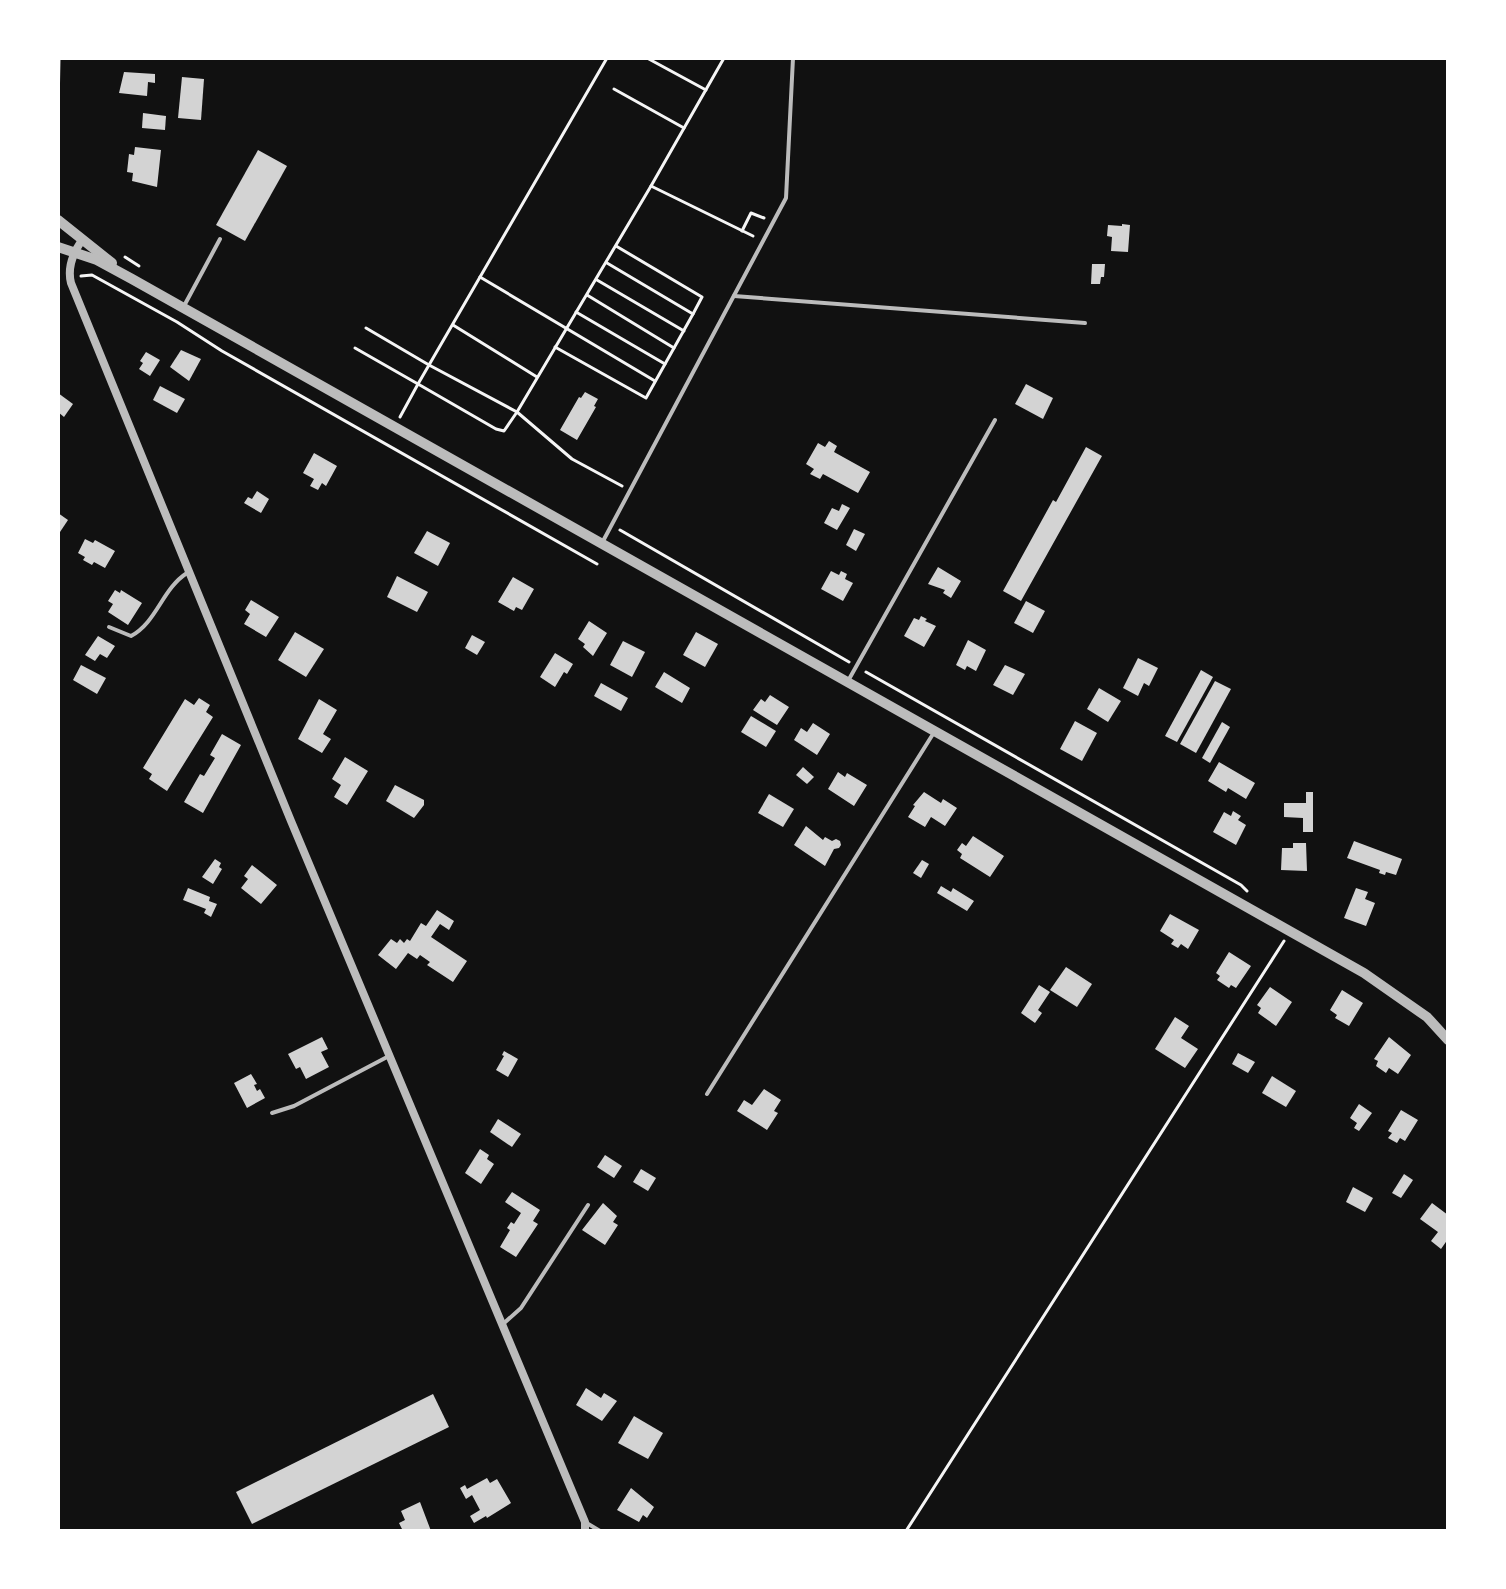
<svg xmlns="http://www.w3.org/2000/svg" width="1506" height="1589" font-family="Arial,sans-serif">
<style>
.building{fill:#d3d3d3}
.lines{fill:none;stroke-linecap:round;stroke-linejoin:round}
.path{stroke:#f5f5f5;stroke-width:3}
.service{stroke:#bcbcbc;stroke-width:4}
.minor{stroke:#bcbcbc;stroke-width:8}
.tertiary{stroke:#bcbcbc;stroke-width:10}
</style>
<rect width="100%" height="100%" fill="#111"/>
<!-- building -->
<g class="building">
<path d="M 124,72 L 155,74 L 155,83 L 148,82 L 147,96 L 119,93 Z"/>
<path d="M 182,77 L 204,79 L 201,120 L 178,118 Z"/>
<path d="M 143,113 L 166,116 L 165,130 L 142,128 Z"/>
<path d="M 135,147 L 161,150 L 157,187 L 132,181 L 133,173 L 127,172 L 129,154 L 134,155 Z"/>
<path d="M 258,150 L 287,166 L 245,241 L 216,225 Z"/>
<path d="M 1122,224 L 1130,225 L 1128,252 L 1111,251 L 1112,237 L 1107,236 L 1108,225 L 1122,226 Z"/>
<path d="M 1092,264 L 1105,264 L 1104,277 L 1101,277 L 1100,284 L 1091,284 Z"/>
<path d="M 181,350 L 201,359 L 189,381 L 170,367 Z"/>
<path d="M 146,352 L 160,360 L 150,376 L 139,369 L 143,363 L 140,361 Z"/>
<path d="M 1026,384 L 1053,398 L 1043,419 L 1015,404 Z"/>
<path d="M 160,386 L 185,399 L 177,413 L 153,400 Z"/>
<path d="M 585,392 L 598,399 L 594,406 L 596,407 L 577,440 L 560,430 L 579,397 L 581,398 Z"/>
<path d="M 58,393 L 73,404 L 64,417 L 58,412 Z"/>
<path d="M 829,441 L 837,446 L 834,452 L 870,472 L 858,493 L 823,474 L 820,479 L 810,474 L 814,469 L 806,464 L 818,443 L 825,447 Z"/>
<path d="M 1086,447 L 1102,456 L 1021,601 L 1003,591 L 1053,500 L 1056,502 Z"/>
<path d="M 314,453 L 337,466 L 326,486 L 322,483 L 318,490 L 310,486 L 314,479 L 303,473 Z"/>
<path d="M 257,491 L 269,499 L 261,513 L 244,503 L 248,497 L 252,499 Z"/>
<path d="M 842,504 L 850,508 L 837,530 L 824,523 L 832,508 L 839,511 Z"/>
<path d="M 58,513 L 68,520 L 58,535 Z"/>
<path d="M 854,529 L 865,534 L 856,551 L 846,545 Z"/>
<path d="M 427,531 L 450,543 L 438,566 L 414,553 Z"/>
<path d="M 85,539 L 93,543 L 95,540 L 115,551 L 105,568 L 94,562 L 92,565 L 83,560 L 85,557 L 78,553 Z"/>
<path d="M 938,567 L 961,581 L 951,598 L 943,593 L 945,590 L 928,584 Z"/>
<path d="M 831,571 L 839,575 L 841,571 L 847,574 L 845,579 L 853,583 L 843,601 L 821,589 Z"/>
<path d="M 397,576 L 428,592 L 417,612 L 387,597 Z"/>
<path d="M 513,577 L 534,589 L 522,610 L 516,607 L 514,611 L 498,602 Z"/>
<path d="M 115,590 L 120,593 L 121,590 L 142,603 L 128,625 L 108,612 L 113,604 L 108,601 Z"/>
<path d="M 251,600 L 279,617 L 266,637 L 244,624 L 250,614 L 245,610 Z"/>
<path d="M 1026,601 L 1045,611 L 1033,633 L 1014,623 Z"/>
<path d="M 921,616 L 927,619 L 925,621 L 936,626 L 924,647 L 904,636 L 914,618 L 919,620 Z"/>
<path d="M 589,621 L 607,633 L 593,656 L 583,647 L 585,644 L 578,639 Z"/>
<path d="M 295,632 L 324,649 L 306,677 L 278,660 Z"/>
<path d="M 696,632 L 718,644 L 705,667 L 683,655 Z"/>
<path d="M 472,635 L 485,642 L 477,655 L 465,648 Z"/>
<path d="M 98,636 L 115,646 L 107,658 L 100,654 L 95,661 L 85,655 Z"/>
<path d="M 968,640 L 986,650 L 976,671 L 967,666 L 965,670 L 956,665 Z"/>
<path d="M 623,641 L 645,652 L 632,677 L 610,665 Z"/>
<path d="M 555,653 L 573,664 L 567,674 L 564,672 L 555,687 L 540,677 Z"/>
<path d="M 1138,658 L 1158,668 L 1149,686 L 1144,683 L 1138,696 L 1123,688 Z"/>
<path d="M 81,665 L 106,678 L 97,694 L 73,680 Z"/>
<path d="M 1005,665 L 1025,674 L 1013,695 L 993,685 Z"/>
<path d="M 1201,670 L 1213,677 L 1177,742 L 1165,736 Z"/>
<path d="M 664,672 L 690,688 L 682,703 L 655,687 Z"/>
<path d="M 1215,681 L 1231,689 L 1196,753 L 1180,744 Z"/>
<path d="M 601,683 L 628,698 L 621,711 L 594,696 Z"/>
<path d="M 1099,688 L 1121,701 L 1108,722 L 1087,709 Z"/>
<path d="M 770,695 L 789,707 L 777,725 L 753,710 L 761,699 L 765,702 Z"/>
<path d="M 199,698 L 210,705 L 206,712 L 213,717 L 167,791 L 149,779 L 152,774 L 143,768 L 185,699 L 194,705 Z"/>
<path d="M 319,699 L 337,710 L 323,734 L 331,739 L 322,753 L 298,739 Z"/>
<path d="M 751,716 L 776,731 L 766,747 L 741,732 Z"/>
<path d="M 1075,721 L 1097,733 L 1082,761 L 1060,749 Z"/>
<path d="M 1222,722 L 1230,727 L 1210,763 L 1202,758 Z"/>
<path d="M 813,723 L 830,734 L 817,755 L 794,740 L 801,728 L 807,732 Z"/>
<path d="M 222,734 L 241,745 L 203,813 L 184,802 L 200,774 L 204,776 L 215,758 L 210,755 Z"/>
<path d="M 345,757 L 368,771 L 347,805 L 334,797 L 341,785 L 332,779 Z"/>
<path d="M 1219,762 L 1255,783 L 1246,799 L 1228,788 L 1226,792 L 1208,781 Z"/>
<path d="M 803,767 L 814,777 L 807,784 L 796,775 Z"/>
<path d="M 838,772 L 845,777 L 847,773 L 867,785 L 854,806 L 828,789 Z"/>
<path d="M 395,785 L 424,800 L 424,805 L 414,818 L 386,801 Z"/>
<path d="M 924,792 L 941,803 L 943,799 L 957,808 L 945,826 L 931,817 L 925,827 L 908,817 L 915,806 L 913,805 Z"/>
<path d="M 1306,792 L 1313,792 L 1313,832 L 1303,832 L 1303,818 L 1284,817 L 1284,803 L 1306,803 Z"/>
<path d="M 769,794 L 794,809 L 783,827 L 758,813 Z"/>
<path d="M 1233,811 L 1241,816 L 1238,820 L 1246,825 L 1236,845 L 1213,832 L 1224,812 L 1231,816 Z"/>
<path d="M 806,826 L 823,840 L 825,837 L 832,841 L 836,839 L 840,841 L 841,845 L 839,848 L 834,849 L 825,866 L 794,845 Z"/>
<path d="M 973,836 L 1004,856 L 990,877 L 960,858 L 962,854 L 957,850 L 962,843 L 966,846 Z"/>
<path d="M 1354,841 L 1402,859 L 1396,875 L 1386,872 L 1385,875 L 1379,873 L 1380,870 L 1347,858 Z"/>
<path d="M 1293,843 L 1306,843 L 1307,871 L 1281,870 L 1282,848 L 1293,848 Z"/>
<path d="M 215,859 L 221,863 L 219,867 L 222,869 L 213,884 L 202,877 Z"/>
<path d="M 922,860 L 929,864 L 921,878 L 913,873 Z"/>
<path d="M 252,865 L 277,885 L 261,904 L 241,888 L 248,879 L 244,876 Z"/>
<path d="M 941,886 L 951,892 L 953,888 L 974,901 L 967,911 L 937,893 Z"/>
<path d="M 188,888 L 210,897 L 209,901 L 217,904 L 211,917 L 204,913 L 206,909 L 183,900 Z"/>
<path d="M 1356,888 L 1368,892 L 1365,899 L 1375,903 L 1366,926 L 1344,918 Z"/>
<path d="M 437,910 L 454,921 L 449,930 L 440,924 L 431,937 L 467,961 L 453,982 L 427,965 L 430,962 L 420,955 L 417,959 L 408,953 L 396,969 L 378,955 L 391,939 L 397,943 L 400,939 L 404,943 L 407,939 L 410,941 L 421,923 L 426,926 Z"/>
<path d="M 1170,914 L 1199,930 L 1188,949 L 1181,944 L 1178,948 L 1171,944 L 1174,940 L 1160,931 Z"/>
<path d="M 1229,952 L 1251,966 L 1236,988 L 1231,985 L 1229,988 L 1217,980 L 1220,976 L 1216,973 Z"/>
<path d="M 1066,967 L 1092,984 L 1077,1007 L 1050,990 Z"/>
<path d="M 1039,985 L 1050,992 L 1038,1010 L 1042,1013 L 1035,1023 L 1021,1013 Z"/>
<path d="M 1270,987 L 1292,1002 L 1276,1026 L 1258,1013 L 1261,1008 L 1257,1005 Z"/>
<path d="M 1342,990 L 1363,1003 L 1349,1026 L 1335,1018 L 1337,1015 L 1330,1010 Z"/>
<path d="M 1175,1017 L 1189,1026 L 1181,1038 L 1198,1049 L 1185,1068 L 1155,1049 Z"/>
<path d="M 322,1037 L 328,1049 L 321,1052 L 329,1067 L 306,1079 L 300,1067 L 296,1069 L 288,1054 Z"/>
<path d="M 1389,1037 L 1411,1055 L 1398,1074 L 1389,1068 L 1386,1073 L 1376,1066 L 1378,1061 L 1374,1059 Z"/>
<path d="M 504,1051 L 518,1059 L 508,1077 L 496,1070 L 504,1056 L 502,1055 Z"/>
<path d="M 1238,1053 L 1255,1062 L 1248,1073 L 1232,1064 Z"/>
<path d="M 251,1074 L 257,1084 L 254,1085 L 257,1091 L 260,1089 L 265,1098 L 247,1108 L 234,1083 Z"/>
<path d="M 1272,1076 L 1296,1091 L 1286,1107 L 1262,1093 Z"/>
<path d="M 764,1089 L 781,1100 L 774,1111 L 778,1113 L 767,1130 L 737,1111 L 744,1100 L 752,1105 Z"/>
<path d="M 1359,1104 L 1372,1113 L 1359,1131 L 1354,1128 L 1357,1123 L 1350,1118 Z"/>
<path d="M 1401,1110 L 1418,1120 L 1405,1141 L 1400,1138 L 1397,1143 L 1388,1138 L 1392,1133 L 1388,1131 Z"/>
<path d="M 498,1119 L 521,1134 L 512,1147 L 490,1132 Z"/>
<path d="M 480,1149 L 489,1155 L 487,1159 L 494,1164 L 481,1184 L 465,1173 Z"/>
<path d="M 605,1155 L 622,1166 L 614,1178 L 597,1167 Z"/>
<path d="M 641,1169 L 656,1178 L 648,1191 L 633,1182 Z"/>
<path d="M 1404,1174 L 1413,1180 L 1401,1198 L 1392,1193 Z"/>
<path d="M 1353,1187 L 1373,1198 L 1365,1212 L 1346,1202 Z"/>
<path d="M 512,1192 L 540,1210 L 533,1221 L 538,1224 L 516,1257 L 500,1247 L 510,1230 L 507,1228 L 511,1222 L 514,1224 L 521,1213 L 505,1202 Z"/>
<path d="M 603,1203 L 617,1216 L 613,1222 L 618,1225 L 605,1245 L 582,1230 Z"/>
<path d="M 1432,1203 L 1448,1215 L 1448,1239 L 1441,1249 L 1431,1241 L 1438,1232 L 1420,1219 Z"/>
<path d="M 586,1388 L 601,1398 L 604,1393 L 617,1401 L 602,1421 L 576,1405 Z"/>
<path d="M 433,1394 L 449,1427 L 252,1524 L 236,1492 Z"/>
<path d="M 634,1416 L 663,1433 L 648,1459 L 618,1443 Z"/>
<path d="M 487,1478 L 490,1483 L 497,1479 L 511,1503 L 487,1518 L 486,1516 L 474,1523 L 470,1516 L 480,1510 L 472,1495 L 466,1499 L 460,1488 L 465,1485 L 467,1489 Z"/>
<path d="M 631,1488 L 654,1507 L 647,1518 L 643,1515 L 639,1522 L 617,1510 Z"/>
<path d="M 420,1502 L 431,1531 L 403,1531 L 399,1523 L 405,1520 L 401,1511 Z"/>
</g>
<g class="lines">
<!-- path -->
<g class="path">
<path d="M 647,58 L 706,90"/>
<path d="M 724,58 L 651,186 L 753,236"/>
<path d="M 614,89 L 684,128"/>
<path d="M 58,109 L 59,58"/>
<path d="M 742,231 L 751,213 L 764,218"/>
<path d="M 616,246 L 702,297 L 693,314"/>
<path d="M 125,257 L 139,266"/>
<path d="M 81,276 L 92,275 L 177,322 L 222,351 L 597,564"/>
<path d="M 480,277 L 655,381"/>
<path d="M 597,280 L 684,331"/>
<path d="M 587,295 L 674,348"/>
<path d="M 576,312 L 665,364"/>
<path d="M 453,325 L 537,377"/>
<path d="M 366,328 L 429,365 L 418,384 L 496,429 L 504,431 L 517,412 L 429,365 L 607,58"/>
<path d="M 555,347 L 646,398 L 693,314 L 607,263"/>
<path d="M 355,348 L 418,384 L 400,417"/>
<path d="M 622,486 L 572,459 L 517,412 L 651,186"/>
<path d="M 620,530 L 849,662"/>
<path d="M 866,672 L 1241,885 L 1247,891"/>
<path d="M 906,1531 L 1284,941"/>
</g>
<!-- service -->
<g class="service">
<path d="M 734,296 L 1085,323"/>
<path d="M 184,306 L 220,239"/>
<path d="M 602,543 L 786,198 L 793,58"/>
<path d="M 109,627 L 131,636 C 157,622 162,589 187,573"/>
<path d="M 848,681 L 995,420"/>
<path d="M 707,1094 L 933,734"/>
<path d="M 272,1113 L 294,1106 L 389,1056"/>
<path d="M 503,1324 L 521,1308 L 588,1205"/>
<path d="M 585,1522 L 600,1531"/>
</g>
<!-- minor -->
<path class="minor" d="M 82,240 C 73,253 67,267 71,283 L 291,821 L 585,1522 L 585,1531"/>
<!-- tertiary -->
<g class="tertiary">
<path d="M 58,220 L 112,263"/>
<path d="M 58,247 L 97,260 L 132,279 L 1364,973 L 1427,1017 L 1448,1040"/>
</g>
</g>
<!-- border -->
<rect width="1506" height="1589" fill="none" stroke="#ffffff" stroke-width="120"/>
</svg>
